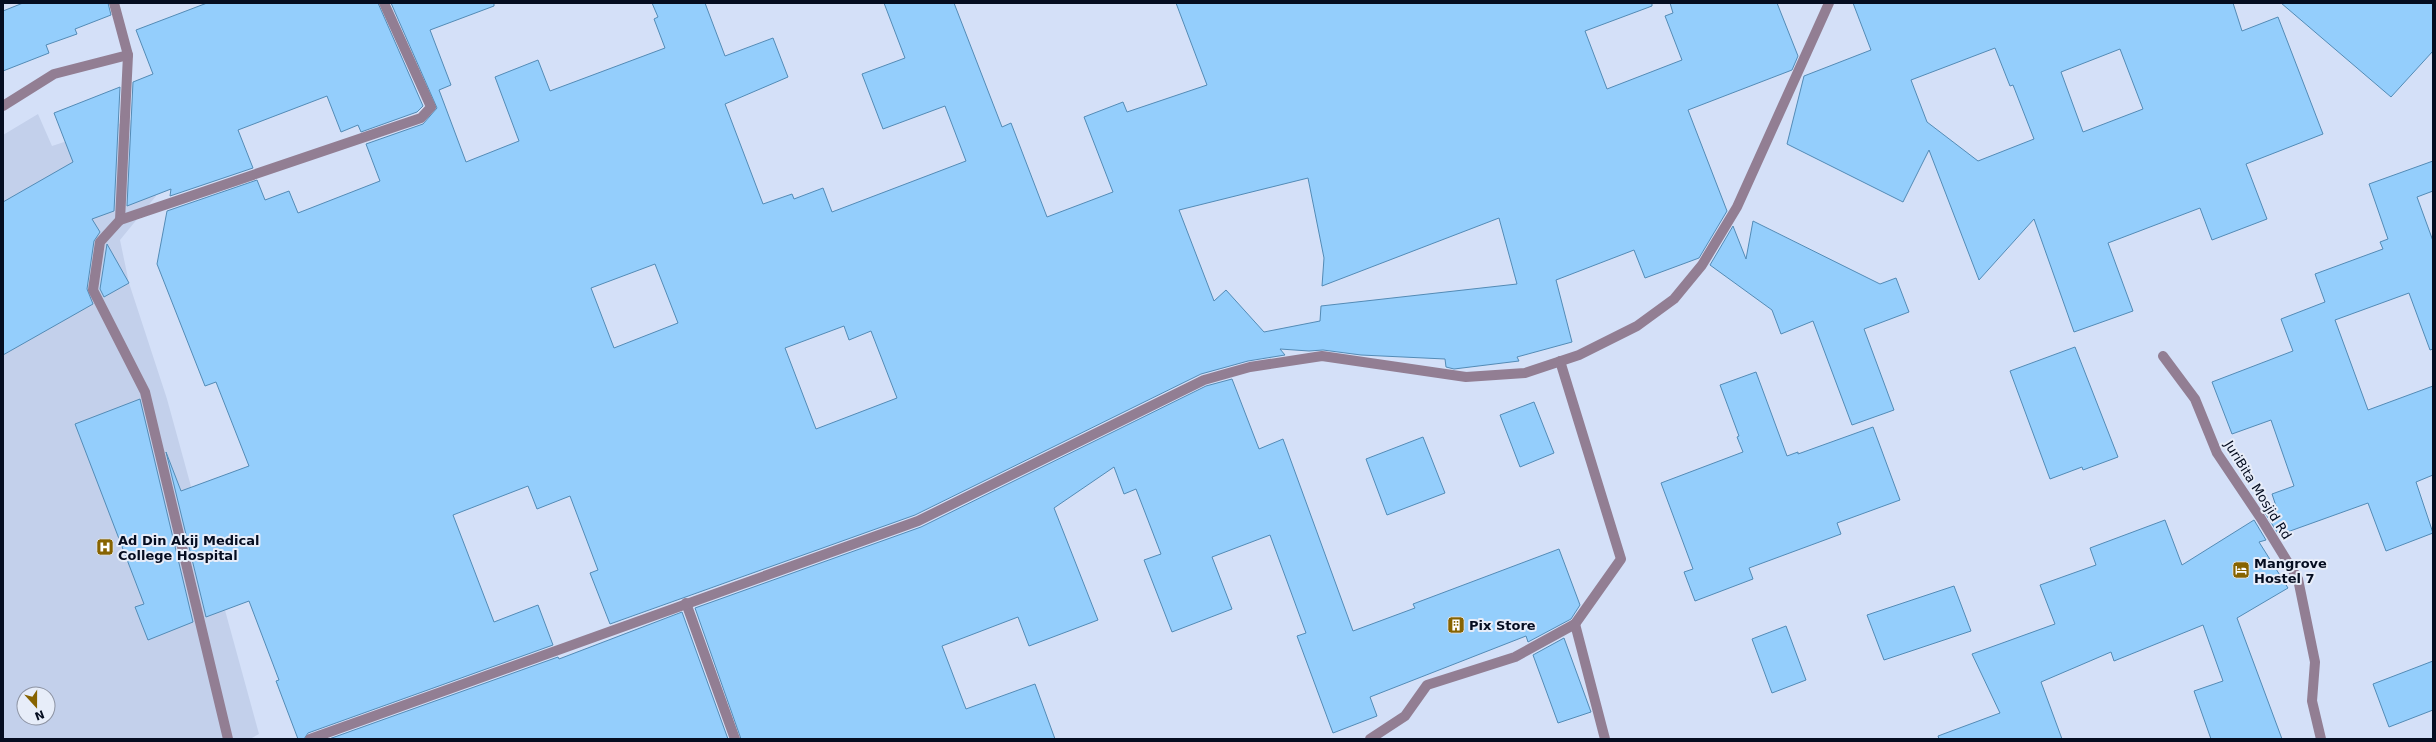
<svg xmlns="http://www.w3.org/2000/svg" width="2436" height="742" font-family="'DejaVu Sans',sans-serif">
<style>
.built{fill:#c3d0eb;fill-rule:evenodd}
.building{fill:#94cefc;stroke:#538bb6;fill-rule:evenodd}
.lines{fill:none;stroke-linecap:round;stroke-linejoin:round}
.minor{stroke:#927e93;stroke-width:10}
.labels{text-anchor:middle;dominant-baseline:central;stroke-width:4;stroke-linejoin:round;paint-order:stroke}
.street-label{font-size:13px;fill:#050d20;stroke:#e7edf9}
.poi-label{font-size:13px;font-weight:bold;fill:#050d20;stroke:#e7edf9;text-anchor:start}
</style>
<rect width="100%" height="100%" fill="#d4e0f8"/>
<!-- built -->
<path class="built" d="M 38,114 L 52,146 L 140,117 L 156,196 L 120,240 L 129,283 L 167,399 L 259,734 L 250,739 L 3,739 L 3,135 ZM 24,694 L 48,694 L 48,718 L 24,718 Z"/>
<!-- building -->
<g class="building">
<path d="M 23,3 L 108,3 L 111,15 L 75,29 L 77,34 L 46,45 L 49,53 L 3,71 L 3,11 Z"/>
<path d="M 207,3 L 378,3 L 423,106 L 417,112 L 361,132 L 358,125 L 341,132 L 327,96 L 238,130 L 253,168 L 170,196 L 171,189 L 127,206 L 133,82 L 153,74 L 136,30 Z"/>
<path d="M 391,3 L 494,3 L 494,6 L 430,30 L 451,85 L 439,90 L 466,162 L 519,141 L 495,77 L 538,60 L 550,91 L 665,48 L 654,19 L 658,17 L 652,3 L 705,3 L 725,56 L 773,38 L 788,77 L 725,104 L 763,204 L 792,194 L 794,199 L 823,188 L 832,212 L 966,161 L 945,106 L 883,129 L 862,74 L 905,58 L 884,3 L 954,3 L 1002,127 L 1011,123 L 1047,217 L 1113,192 L 1084,117 L 1123,102 L 1127,112 L 1207,85 L 1176,3 L 1652,3 L 1652,6 L 1585,31 L 1607,89 L 1682,60 L 1665,16 L 1673,13 L 1670,3 L 1777,3 L 1798,56 L 1792,70 L 1688,110 L 1727,211 L 1699,258 L 1645,278 L 1634,250 L 1556,280 L 1572,342 L 1517,357 L 1519,361 L 1454,369 L 1446,367 L 1445,359 L 1361,355 L 1323,350 L 1309,351 L 1280,349 L 1285,355 L 1248,361 L 1201,374 L 915,515 L 610,624 L 590,573 L 598,570 L 570,496 L 537,509 L 528,486 L 453,515 L 494,622 L 538,605 L 553,645 L 308,733 L 304,739 L 298,739 L 276,681 L 279,680 L 249,601 L 206,617 L 166,452 L 181,491 L 249,466 L 216,382 L 205,386 L 157,264 L 167,211 L 257,180 L 265,200 L 289,191 L 298,213 L 380,181 L 366,144 L 423,124 L 437,108 ZM 1308,178 L 1324,258 L 1322,286 L 1499,218 L 1517,284 L 1321,306 L 1320,321 L 1264,332 L 1226,290 L 1214,301 L 1179,210 ZM 655,264 L 678,323 L 614,348 L 591,288 ZM 844,326 L 849,340 L 871,331 L 897,398 L 816,429 L 785,348 Z"/>
<path d="M 1853,3 L 2233,3 L 2242,31 L 2278,17 L 2323,134 L 2246,164 L 2267,219 L 2212,240 L 2200,208 L 2108,243 L 2133,311 L 2074,332 L 2034,219 L 1979,280 L 1929,150 L 1903,202 L 1787,144 L 1804,76 L 1871,50 ZM 1995,48 L 2010,86 L 2013,85 L 2034,139 L 1978,161 L 1927,122 L 1911,80 ZM 2120,49 L 2143,109 L 2083,132 L 2061,72 Z"/>
<path d="M 2281,3 L 2433,3 L 2433,51 L 2391,97 Z"/>
<path d="M 120,87 L 114,211 L 92,219 L 100,232 L 94,241 L 87,289 L 93,304 L 3,355 L 3,202 L 73,162 L 54,113 Z"/>
<path d="M 2433,161 L 2433,191 L 2417,197 L 2433,241 L 2433,349 L 2430,350 L 2409,293 L 2335,320 L 2368,410 L 2433,386 L 2433,475 L 2416,482 L 2433,533 L 2386,551 L 2368,503 L 2279,535 L 2265,513 L 2276,506 L 2272,494 L 2294,486 L 2271,420 L 2232,434 L 2212,382 L 2293,351 L 2281,319 L 2325,302 L 2315,274 L 2383,249 L 2380,242 L 2388,239 L 2369,184 Z"/>
<path d="M 1753,221 L 1880,284 L 1896,278 L 1909,312 L 1864,329 L 1894,410 L 1852,425 L 1813,321 L 1781,334 L 1772,310 L 1710,265 L 1733,226 L 1746,259 Z"/>
<path d="M 107,244 L 129,283 L 104,297 L 100,289 Z"/>
<path d="M 2075,347 L 2118,457 L 2083,470 L 2082,467 L 2050,479 L 2010,371 Z"/>
<path d="M 1756,372 L 1787,456 L 1798,452 L 1798,454 L 1873,427 L 1900,500 L 1837,523 L 1841,534 L 1749,568 L 1753,579 L 1695,601 L 1684,572 L 1693,569 L 1661,483 L 1743,452 L 1737,437 L 1739,436 L 1720,385 Z"/>
<path d="M 1232,379 L 1259,449 L 1283,439 L 1353,631 L 1415,608 L 1413,604 L 1559,549 L 1580,605 L 1571,619 L 1528,642 L 1526,636 L 1370,697 L 1377,716 L 1333,733 L 1297,636 L 1306,633 L 1270,535 L 1212,557 L 1232,609 L 1172,632 L 1144,560 L 1161,554 L 1136,489 L 1124,494 L 1114,467 L 1054,508 L 1098,620 L 1029,646 L 1018,617 L 942,646 L 966,709 L 1035,684 L 1055,739 L 741,739 L 695,608 L 921,527 L 1206,386 Z"/>
<path d="M 140,399 L 193,622 L 148,640 L 135,607 L 144,604 L 75,424 Z"/>
<path d="M 1534,402 L 1554,453 L 1520,467 L 1500,415 Z"/>
<path d="M 1423,437 L 1445,493 L 1387,515 L 1366,459 Z"/>
<path d="M 2165,520 L 2182,565 L 2254,520 L 2266,540 L 2259,542 L 2288,588 L 2237,618 L 2282,739 L 2211,739 L 2194,691 L 2223,681 L 2203,625 L 2114,661 L 2111,652 L 2041,682 L 2062,739 L 1939,739 L 1938,736 L 2000,713 L 1972,654 L 2055,624 L 2040,585 L 2096,565 L 2090,548 Z"/>
<path d="M 1954,586 L 1971,631 L 1884,660 L 1867,615 Z"/>
<path d="M 682,612 L 728,739 L 329,739 L 558,657 L 559,659 Z"/>
<path d="M 1786,626 L 1806,680 L 1772,693 L 1752,639 Z"/>
<path d="M 1564,638 L 1591,712 L 1558,723 L 1533,655 Z"/>
<path d="M 2433,661 L 2433,710 L 2389,727 L 2373,684 Z"/>
</g>
<g class="lines">
<!-- minor -->
<g class="minor">
<path d="M 114,3 L 128,55 L 120,220 L 100,242 L 93,290 L 145,392 L 228,739"/>
<path d="M 3,106 L 54,74 L 128,55"/>
<path d="M 120,220 L 421,118 L 431,107 L 384,3"/>
<path d="M 2163,356 L 2195,399 L 2217,453 L 2260,517 L 2298,579 L 2315,662 L 2312,701 L 2321,739"/>
<path d="M 1560,361 L 1621,559 L 1575,624"/>
<path d="M 686,603 L 735,739"/>
<path d="M 310,739 L 918,521 L 1204,380 L 1250,367 L 1322,356 L 1466,377 L 1525,373 L 1579,355 L 1637,326 L 1674,299 L 1702,265 L 1737,207 L 1829,3"/>
<path d="M 1370,739 L 1405,716 L 1427,685 L 1515,657 L 1575,624 L 1605,739"/>
</g>
</g>
<!-- icons -->
<defs>
<symbol id="hospital-square" viewBox="-11 -11 22 22"><rect x="-9" y="-9" width="18" height="18" rx="4" fill="#876300" stroke="#e7edf9"/><path d="M-5-5h3v3.5h4V-5h3V5h-3V1.5h-4V5h-3Z" fill="#fff"/></symbol>
<symbol id="hotel-square" viewBox="-11 -11 22 22"><rect x="-9" y="-9" width="18" height="18" rx="4" fill="#876300" stroke="#e7edf9"/><path d="M-6-4.5h1.5V1H6V5H4.5V3h-9V5H-6ZM-4 0a1.8 1.8 0 1 1 3.6 0ZM.5 0V-2.5h3Q6-2.5 6 0Z" fill="#fff"/></symbol>
<symbol id="building-square" viewBox="-11 -11 22 22"><rect x="-9" y="-9" width="18" height="18" rx="4" fill="#876300" stroke="#e7edf9"/><path d="M-4-6H4V6H1V3H-1V6H-4ZM-2.5-4.3h1.7v1.8h-1.7ZM.8-4.3h1.7v1.8H.8ZM-2.5-1h1.7V.8h-1.7ZM.8-1h1.7V.8H.8Z" fill="#fff"/></symbol>
</defs>
<g fill-rule="evenodd">
<use href="#hospital-square" x="95" y="537" width="20" height="20"/>
<use href="#hotel-square" x="2231" y="560" width="20" height="20"/>
<use href="#building-square" x="1446" y="615" width="20" height="20"/>
</g>
<g class="labels">
<!-- street labels -->
<g class="street-label">
<text transform="translate(2258 490) rotate(58)">JuriBita Mosjid Rd</text>
</g>
<!-- poi labels -->
<g class="poi-label">
<text x="118" y="540">Ad Din Akij Medical<tspan x="118" dy="15">College Hospital</tspan></text>
<text x="2254" y="563">Mangrove<tspan x="2254" dy="15">Hostel 7</tspan></text>
<text x="1469" y="625">Pix Store</text>
</g>
</g>
<!-- border -->
<rect width="2436" height="742" fill="none" stroke="#050d20" stroke-width="8"/>
<!-- north arrow -->
<g transform="translate(36 706) rotate(159)"><circle r="19" fill="#e7edf9" stroke="#8d93a2"/>
<path d="M0-3L7 15L0 10L-7 15Z" fill="#876300"/>
<text y="-6" font-size="11" font-weight="bold" text-anchor="middle" fill="#050d20">N</text>
</g>
</svg>
